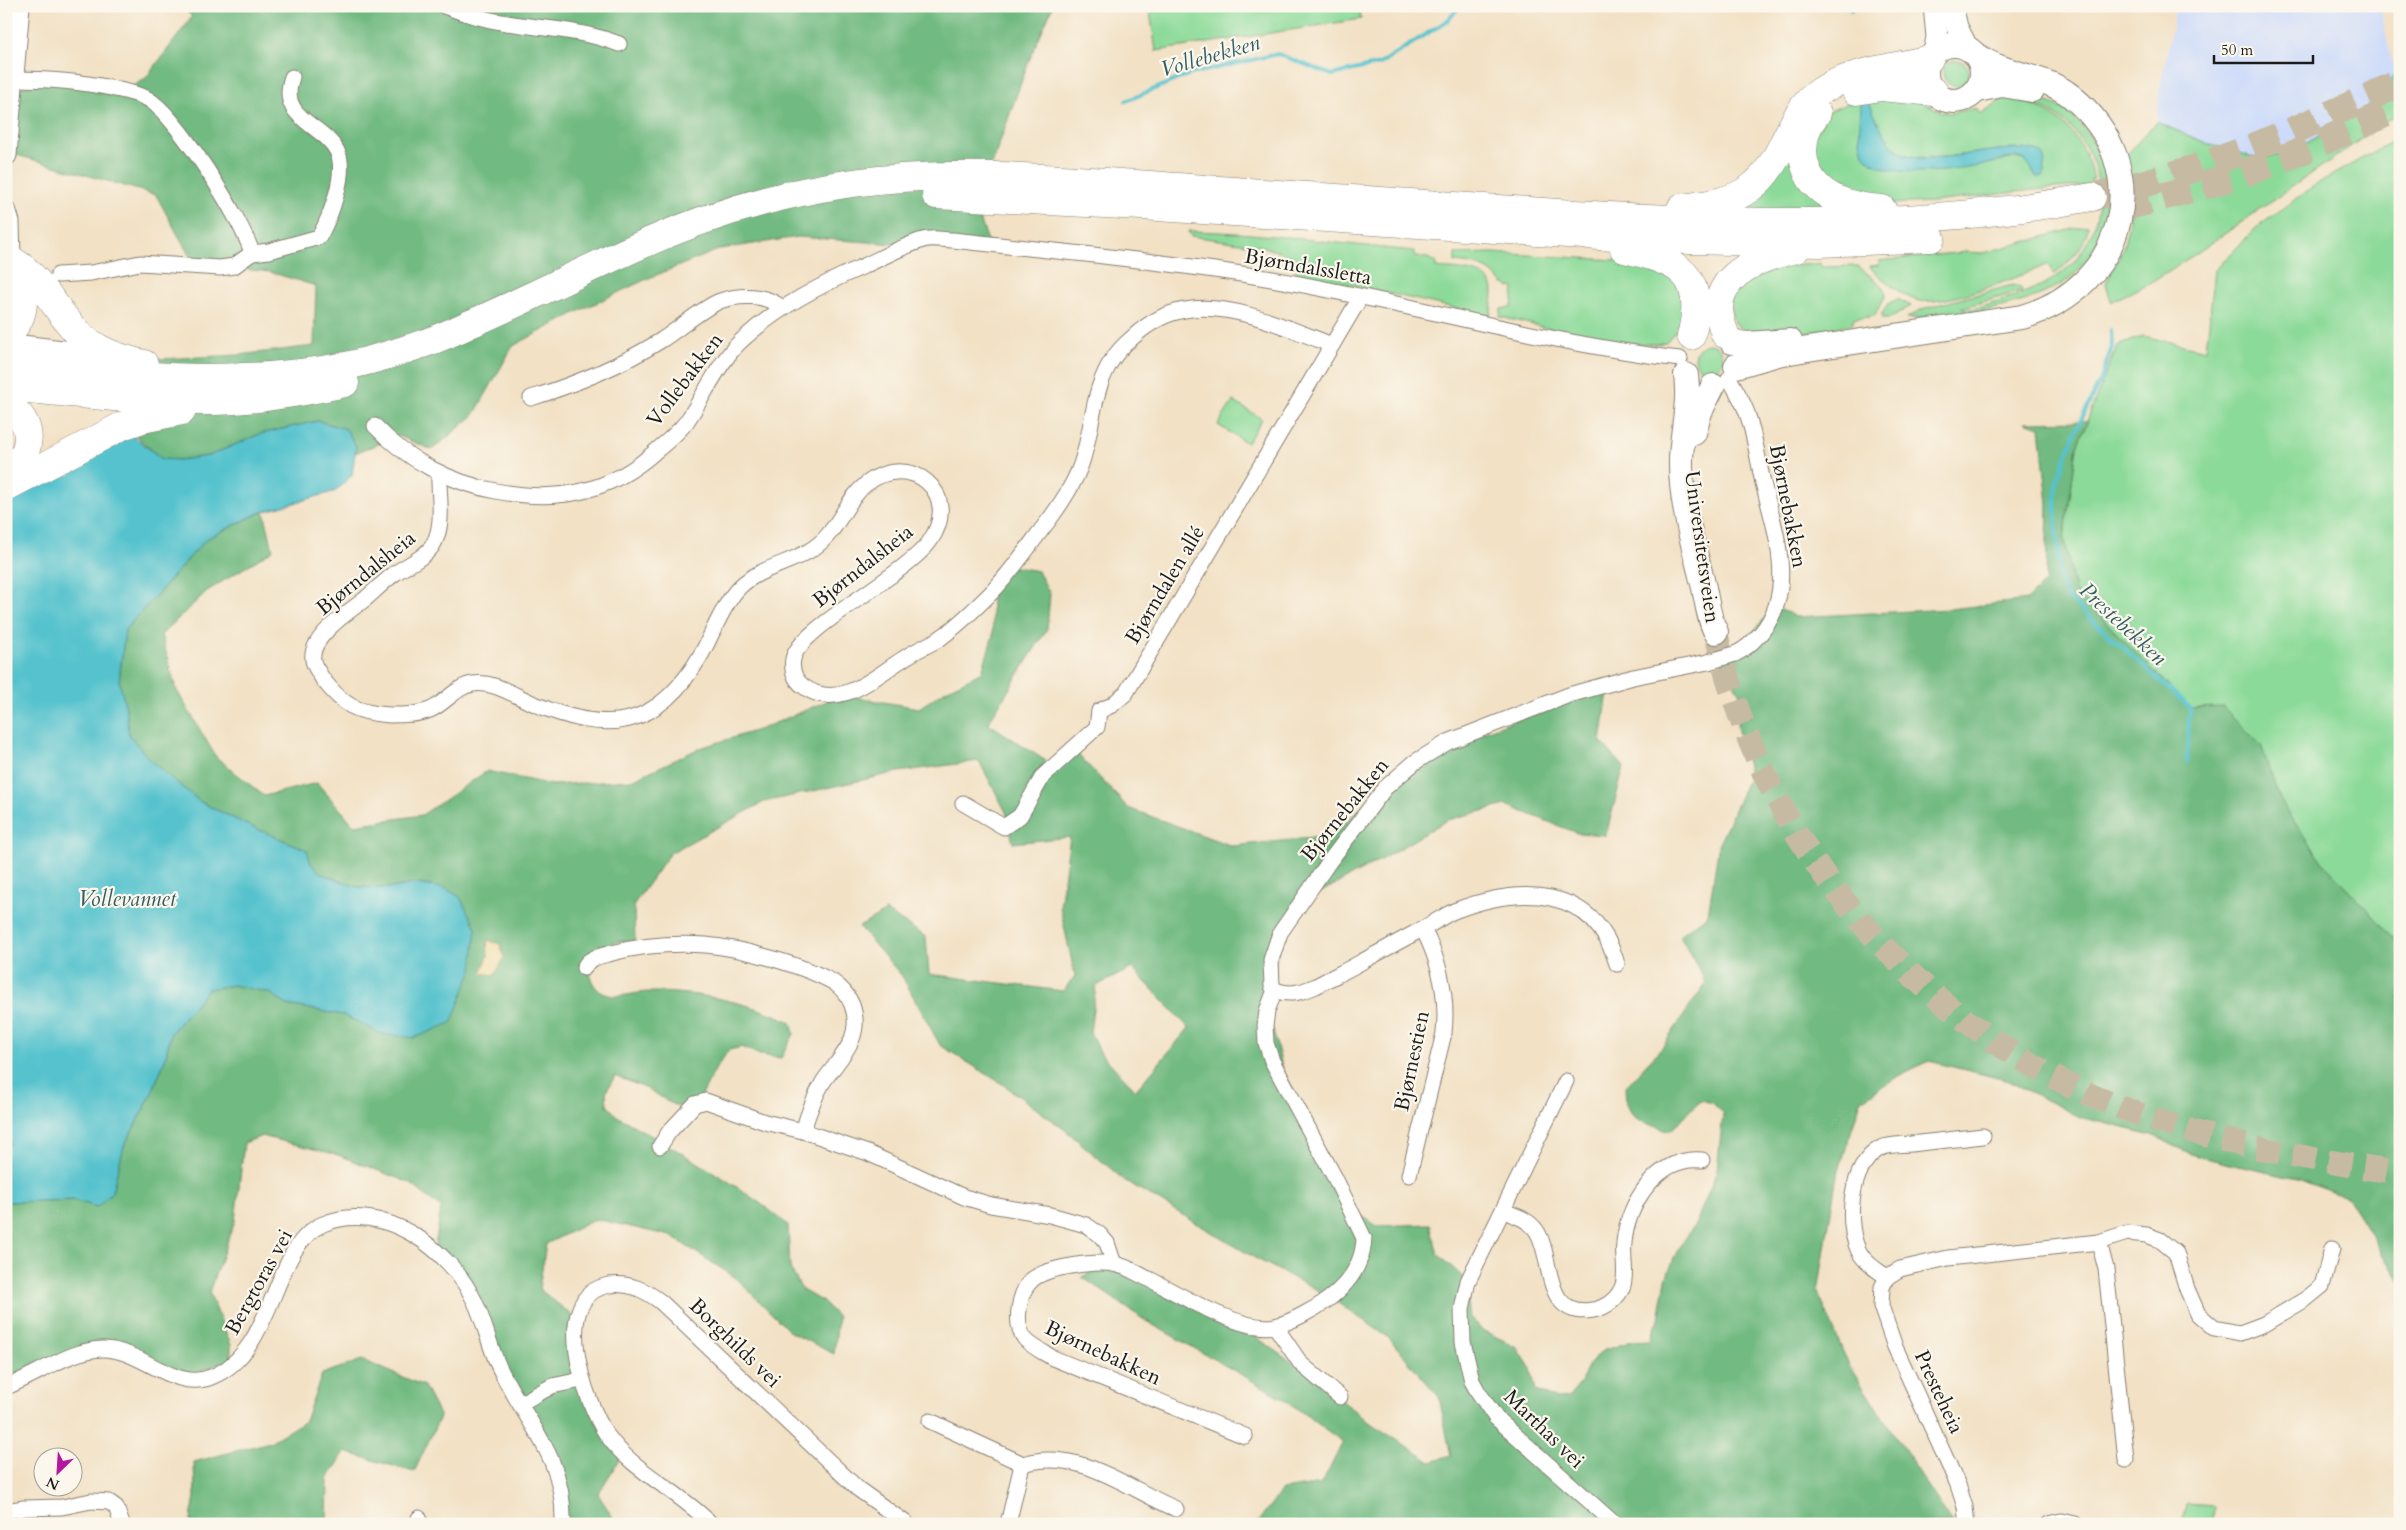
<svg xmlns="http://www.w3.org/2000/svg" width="2406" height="1530" font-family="Cardo,serif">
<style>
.built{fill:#cddbfa}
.green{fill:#8cda99;stroke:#547b5a;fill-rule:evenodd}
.forest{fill:#71ba81;stroke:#466b4e;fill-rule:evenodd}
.sand{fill:#eeda9e;stroke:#857b5d}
.water{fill:#55c2cd;stroke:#386f74}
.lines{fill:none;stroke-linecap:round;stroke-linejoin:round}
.stream{stroke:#55c2cd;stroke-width:4}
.primary-tunnel{stroke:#c7baa3;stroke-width:24;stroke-dasharray:24 12;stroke-linecap:butt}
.highway-tunnel{stroke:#c7baa3;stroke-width:28;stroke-dasharray:28 14;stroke-linecap:butt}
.street-casing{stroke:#877e70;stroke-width:17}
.secondary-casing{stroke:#877e70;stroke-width:23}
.primary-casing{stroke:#877e70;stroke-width:26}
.highway-casing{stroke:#877e70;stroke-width:29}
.street{stroke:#fff;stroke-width:15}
.secondary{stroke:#fff;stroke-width:21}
.primary{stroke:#fff;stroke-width:24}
.highway{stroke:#fff;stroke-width:28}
.street-bridge-casing{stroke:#877e70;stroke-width:17;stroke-linecap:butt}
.street-bridge{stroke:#fff;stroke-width:15}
.labels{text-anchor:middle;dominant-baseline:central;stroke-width:4.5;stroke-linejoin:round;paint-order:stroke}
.street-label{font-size:21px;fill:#1c1c1c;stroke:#fbf7ec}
.water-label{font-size:22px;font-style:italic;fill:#335e63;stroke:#fbf7ec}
</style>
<rect width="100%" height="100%" fill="#fbf7ec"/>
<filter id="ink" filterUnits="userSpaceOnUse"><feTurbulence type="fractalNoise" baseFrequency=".02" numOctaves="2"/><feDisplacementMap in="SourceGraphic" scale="10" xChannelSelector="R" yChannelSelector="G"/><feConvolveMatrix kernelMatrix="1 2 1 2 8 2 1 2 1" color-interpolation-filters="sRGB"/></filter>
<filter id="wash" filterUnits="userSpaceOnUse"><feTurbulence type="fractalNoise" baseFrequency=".0096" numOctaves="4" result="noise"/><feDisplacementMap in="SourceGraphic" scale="20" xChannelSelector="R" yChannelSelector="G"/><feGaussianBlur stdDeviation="1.12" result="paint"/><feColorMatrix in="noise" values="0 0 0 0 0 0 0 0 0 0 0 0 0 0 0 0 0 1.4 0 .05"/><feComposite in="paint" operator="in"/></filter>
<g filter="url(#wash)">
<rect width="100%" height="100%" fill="#f2e1c5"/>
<!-- built -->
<path class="built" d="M 2176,6 L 2380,6 L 2395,76 L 2362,112 L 2287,154 L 2257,158 L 2211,145 L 2156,122 L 2160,88 Z"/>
<!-- green -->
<g class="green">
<path d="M 1149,6 L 1359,6 L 1361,19 L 1156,51 Z"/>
<circle cx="1956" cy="73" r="13"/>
<path d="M 2400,74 L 2400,112 L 2197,253 L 2151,282 L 2111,302 L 2106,283 L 2123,249 L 2130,218 L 2123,159 L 2156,122 L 2211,145 L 2257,158 L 2287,154 L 2362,112 L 2395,76 Z"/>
<path d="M 2009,95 C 2028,97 2047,99 2063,109 C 2119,146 2121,236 2070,278 C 2032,308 1954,318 1907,318 L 1922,309 L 2013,285 L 2020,287 L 2022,291 L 1961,308 C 1973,312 1994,303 2006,299 C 2032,290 2059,281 2077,258 C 2126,194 2088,110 2012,98 C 2058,111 2081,132 2094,179 L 2091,179 L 2092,185 L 2033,190 L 1934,202 L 1888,204 L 1822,183 L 1811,141 L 1830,111 L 1859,98 L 1918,100 L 1941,111 L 1951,113 L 1976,108 L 1980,114 ZM 1869,102 C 1876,118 1884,140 1899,151 C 1920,166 1975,151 2001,150 C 2012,149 2024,150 2036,151 L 2030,165 L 2023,160 L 2015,158 L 1997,162 L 1929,172 L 1863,154 L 1860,134 L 1862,103 Z"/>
<path d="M 2400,137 L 2400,950 L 2323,863 L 2198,713 L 2190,708 L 2075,591 L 2064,540 L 2077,446 L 2117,346 L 2143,336 L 2206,350 L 2215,270 L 2256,228 L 2318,183 Z"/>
<path d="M 1788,151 L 1837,209 L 1759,210 L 1734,206 Z"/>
<path d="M 2088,225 C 2087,245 2069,263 2054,275 L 2048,264 C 2023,276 1944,306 1919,301 C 1906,298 1896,289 1886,281 C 1880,277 1873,272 1870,266 L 1879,265 L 1879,261 L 1965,252 L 1983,253 Z"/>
<path d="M 1188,231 C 1264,232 1338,244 1414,251 L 1414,257 L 1428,258 L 1436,263 L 1436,268 C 1453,270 1493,268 1493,292 C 1493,300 1491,308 1490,316 L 1297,273 L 1291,256 L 1261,246 L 1191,236 Z"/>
<path d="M 1492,253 L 1652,262 L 1685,288 L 1683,322 L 1666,342 C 1635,352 1536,325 1500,317 L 1501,309 L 1512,307 L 1514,288 C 1499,284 1501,280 1491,272 C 1482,265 1466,263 1455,262 L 1455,254 Z"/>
<path d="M 1820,263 L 1821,267 L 1858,266 L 1884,287 L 1886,295 L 1874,316 L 1853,319 L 1853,324 C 1824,330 1757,347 1734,323 L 1729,299 C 1734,292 1740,282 1746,277 C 1760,266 1802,266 1820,263 Z"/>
<path d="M 1898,299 L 1911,306 L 1888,319 L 1883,319 L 1883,315 L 1881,315 L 1889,303 Z"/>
<circle cx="1709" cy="358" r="14"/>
<path d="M 1233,401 L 1262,419 L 1247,443 L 1218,425 Z"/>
<path d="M 2186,1504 L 2214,1506 L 2213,1524 L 2184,1524 Z"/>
</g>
<!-- forest -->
<g class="forest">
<path d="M 183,6 L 1053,6 L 1028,63 L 976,209 L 992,251 L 798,237 L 721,249 L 649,278 L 581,310 L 513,346 L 474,415 L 432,450 L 399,436 L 355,453 L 356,446 L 318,421 L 260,434 L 209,456 L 179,460 L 162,459 L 136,436 L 156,426 L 133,351 L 162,359 L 239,355 L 314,346 L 316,286 L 270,272 L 194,264 L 156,195 L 10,153 L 20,88 L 47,81 L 124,92 L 146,78 L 192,17 Z"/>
<path d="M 2088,421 L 2077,446 L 2064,540 L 2075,591 L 2190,708 L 2223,707 L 2261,745 L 2281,803 L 2323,863 L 2400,944 L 2400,1281 L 2348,1198 L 2298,1179 L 2229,1164 L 2191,1154 L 2152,1135 L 2080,1117 L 2006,1080 L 1929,1061 L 1900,1075 L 1861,1100 L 1836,1180 L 1818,1292 L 1849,1366 L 1953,1524 L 1256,1524 L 1282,1490 L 1322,1484 L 1343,1442 L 1281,1397 L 1146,1321 L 1082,1277 L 1100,1266 L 1174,1288 L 1243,1328 L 1305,1371 L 1366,1420 L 1431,1462 L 1451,1456 L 1439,1397 L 1388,1337 L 1323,1293 L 1255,1258 L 1124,1180 L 1064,1129 L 1004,1085 L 940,1045 L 902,976 L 859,927 L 886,911 L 926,937 L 929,974 L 1063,991 L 1075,976 L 1060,907 L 1070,837 L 1013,843 L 1006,812 L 979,761 L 898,772 L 764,802 L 670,853 L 634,904 L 635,941 C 623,941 607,941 599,951 C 588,963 586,984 603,993 C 616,1000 635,992 649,992 C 698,992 746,1001 791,1022 L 794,1034 L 781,1058 L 760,1055 L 742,1047 L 729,1050 L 716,1068 L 697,1105 L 687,1109 L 672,1104 L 648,1089 L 615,1076 L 606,1092 L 607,1105 L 617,1116 C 675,1150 736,1181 788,1225 L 790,1268 L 802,1290 L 823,1302 L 838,1317 L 834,1354 L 790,1332 L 736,1278 L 671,1236 L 596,1219 L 546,1244 L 539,1289 L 577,1319 L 587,1388 L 622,1455 L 598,1494 L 617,1524 L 564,1524 L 551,1445 L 503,1385 L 476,1310 L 435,1246 L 441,1208 L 410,1183 L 338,1155 L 262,1136 L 244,1143 L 235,1221 L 209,1292 L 231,1345 L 231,1360 L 180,1378 L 106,1349 L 6,1383 L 6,1202 L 74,1200 L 97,1207 L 112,1192 L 124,1146 L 150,1097 L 165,1060 L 171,1033 L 208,989 L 233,985 L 270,993 L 287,1005 L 343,1015 L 381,1034 L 445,888 L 417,884 L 391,888 L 357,887 L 322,874 L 311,864 L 306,850 L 245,824 L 199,801 L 150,760 L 129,735 L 126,708 L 119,681 L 125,630 L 206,539 L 264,511 L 273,550 L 207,591 L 161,635 L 176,689 L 216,757 L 264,796 L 317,783 L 354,825 L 422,815 L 487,771 L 552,785 L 632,780 L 700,748 L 761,729 L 841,695 L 919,708 L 946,690 L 982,672 L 993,635 L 991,587 L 1009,566 L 1038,571 L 1050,594 L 1047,629 L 988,723 L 1052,765 L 1073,749 L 1128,808 L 1232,846 L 1330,836 L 1366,803 L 1459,741 L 1609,685 L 1601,742 L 1624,767 L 1606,835 L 1577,833 L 1506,805 L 1447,820 L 1382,859 L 1314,896 L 1283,930 L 1266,1002 L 1283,1070 L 1352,1209 L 1377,1226 L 1430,1224 L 1438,1254 L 1465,1279 L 1470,1318 L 1482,1330 L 1517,1347 L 1531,1369 L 1536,1391 L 1556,1399 L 1568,1398 L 1581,1383 L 1588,1366 L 1602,1351 L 1632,1341 L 1650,1340 L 1659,1319 L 1666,1279 L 1677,1251 L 1696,1223 L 1717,1171 L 1723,1114 L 1713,1103 L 1701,1100 C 1689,1109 1682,1121 1670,1131 C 1641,1121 1626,1122 1625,1087 L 1663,1046 L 1706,983 L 1680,935 L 1708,915 L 1719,844 L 1750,774 L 1737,727 L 1740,692 L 1720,664 L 1734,652 L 1776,606 L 1795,617 L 1950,609 L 2027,600 L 2046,581 L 2048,504 L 2040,427 L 2025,422 ZM 1132,968 L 1189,1028 L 1136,1090 L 1102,1055 L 1090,1033 L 1096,986 Z"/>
<path d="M 362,1360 L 424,1386 L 440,1417 L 414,1472 L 345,1452 L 328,1479 L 327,1524 L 190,1524 L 195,1497 L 194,1462 L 270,1442 L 305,1421 L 322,1374 Z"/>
</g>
<!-- sand -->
<path class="sand" d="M 487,940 L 500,944 L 504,958 L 495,975 L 481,973 L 488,956 Z"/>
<!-- water -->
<g class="water">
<path d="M 1869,102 C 1876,118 1884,139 1898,151 C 1927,172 2004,138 2042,153 C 2046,162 2046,168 2042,177 L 2036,177 C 2032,170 2030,163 2022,159 C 2013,155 2005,160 1996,162 C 1969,170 1876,184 1863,152 C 1857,138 1861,118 1861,103 Z"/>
<path d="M 318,421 L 346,429 L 356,446 L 352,475 L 336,491 L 259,513 L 206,539 L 125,630 L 119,681 L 126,708 L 129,735 L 150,760 L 199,801 L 245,824 L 307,850 L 311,864 L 322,874 L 357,887 L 391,888 L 416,884 L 445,888 L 460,897 L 476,928 L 472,971 L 451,1023 L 414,1038 L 381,1034 L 343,1015 L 287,1005 L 270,993 L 233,985 L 208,989 L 171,1033 L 165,1060 L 150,1097 L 124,1146 L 112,1192 L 97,1207 L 74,1200 L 6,1202 L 6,1148 L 10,1144 L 6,1130 L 6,498 L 132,435 L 162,459 L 179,460 L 209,456 L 260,434 Z"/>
</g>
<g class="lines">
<!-- stream -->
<g class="stream">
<path d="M 1851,6 L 1851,10"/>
<path d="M 1126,101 L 1190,74 L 1278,54 L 1332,75 L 1380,64 L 1448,20 L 1460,6"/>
<path d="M 2111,330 L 2112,347 L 2101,379 L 2076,431 L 2057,480 L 2055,501 L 2060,581 L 2067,597 L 2190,708 L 2187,762"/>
</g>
</g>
</g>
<g filter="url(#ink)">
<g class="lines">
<!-- primary-tunnel -->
<path class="primary-tunnel" d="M 1716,632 C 1760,844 1923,1034 2125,1109 C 2214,1143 2307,1159 2400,1173"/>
<!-- highway-tunnel -->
<g class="highway-tunnel">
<path d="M 2092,197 C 2136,186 2181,174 2224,158 C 2284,136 2342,109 2400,83"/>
<path d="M 2122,208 L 2234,177 L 2299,152 L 2400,107"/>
</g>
<defs>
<g id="street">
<path d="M 444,6 C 463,13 482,19 501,22 C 540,29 581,29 619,44"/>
<path d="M 12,79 C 46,79 78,81 111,88 C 123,91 137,93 148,99 C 176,115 243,221 252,253 L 234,266 L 220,268 L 140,263 L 91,273 L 58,275"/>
<path d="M 252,253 L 269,251 L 319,237 C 330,218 348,172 337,151 C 322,123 277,119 292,77"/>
<path d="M 6,341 L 96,352"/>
<path d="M 1729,378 C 1736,390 1744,403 1748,416 C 1755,437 1758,460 1763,483 C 1775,530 1797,590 1761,633 C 1754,641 1745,650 1735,654"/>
<path d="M 531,398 C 576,384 620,366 660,341 C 678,330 702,308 720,301 C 740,294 766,294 782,308"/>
<path d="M 375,426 C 407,460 451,483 496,491 C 558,503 610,493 657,450 C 668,441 679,432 687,421 C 704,396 720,360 742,340 C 778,307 820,285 864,266 C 883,257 903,246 923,240 C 932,237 944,240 953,240 C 1060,252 1166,261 1272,279 C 1409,303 1543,343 1680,359"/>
<path d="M 439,473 C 438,495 445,522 434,543 C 426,558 408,564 394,574 C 383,582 374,592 364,600 C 348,612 309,638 313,660 C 313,665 320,674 322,678 C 342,705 356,713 390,715 C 403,715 417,715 430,710 C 445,704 456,686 473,684 C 493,681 512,694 530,702 C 608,736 658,730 702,653 C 713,633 721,609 736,591 C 756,567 791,565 815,547 C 838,531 845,501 866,484 C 910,450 963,493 930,541 C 906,575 799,628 793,659 C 791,670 795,680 803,686 C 838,713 875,676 903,659 C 914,651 927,646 939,639 C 956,627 977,607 992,592 C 1013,570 1030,544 1049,520 C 1063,501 1077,480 1083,458 C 1090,435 1092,411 1099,388 C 1106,367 1115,352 1132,338 C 1146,325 1165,313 1185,310 C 1230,301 1290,329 1332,345"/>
<path d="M 963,803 L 1004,827 L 1020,816 L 1043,776 L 1097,727 L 1099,711 L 1112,705 L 1126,693 L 1360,298"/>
<path d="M 584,968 C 588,957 602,956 612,953 C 643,945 675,943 706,945 C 742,948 802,965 833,982 C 842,988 848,995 852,1005 C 864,1038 840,1057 823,1082 C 814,1097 808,1114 803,1131"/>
<path d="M 1275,990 C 1290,996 1302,992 1316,986 C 1332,977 1348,970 1363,961 C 1383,950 1404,939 1424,928 C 1434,923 1443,916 1454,911 C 1519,886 1594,884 1617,964"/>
<path d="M 1566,1081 L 1468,1281 L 1462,1309 L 1463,1342 L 1472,1381 L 1477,1390 L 1496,1418 L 1615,1524"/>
<path d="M 660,1146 L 669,1132 L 695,1104 L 706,1101 L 765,1122 L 803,1131 L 868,1153 L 964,1197 L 991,1205 L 1050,1215 L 1086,1225 L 1099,1234 L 1107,1243 L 1114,1264"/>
<path d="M 1409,1175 L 1444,1033 C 1448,996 1440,962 1423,929"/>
<path d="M 1504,1211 C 1516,1216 1528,1219 1536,1230 C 1554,1255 1541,1319 1593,1310 C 1606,1308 1619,1298 1623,1285 C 1627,1271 1622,1256 1624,1243 C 1627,1204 1658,1155 1702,1160"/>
<path d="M 2099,1242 L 2106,1269 L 2126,1460"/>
<path d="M 1887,1277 C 1878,1271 1868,1265 1861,1255 C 1844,1228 1849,1163 1881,1148 C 1890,1144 1901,1145 1911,1144 C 1935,1141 1959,1139 1983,1136"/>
<path d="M 1275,1326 L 1301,1364 L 1340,1397"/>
<path d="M 6,1387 C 35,1376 73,1348 104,1349 C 143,1350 174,1392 211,1377 C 277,1351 271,1246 323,1224 C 383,1199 451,1250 475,1302 C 486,1325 490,1351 502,1373 C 530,1427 565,1459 563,1524"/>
<path d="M 521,1403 L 552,1386 L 581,1380"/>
<path d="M 930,1421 L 1023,1464"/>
<path d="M 1245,1436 L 1053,1358 C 1043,1352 1032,1347 1025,1339 C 1013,1324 1019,1290 1033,1279 C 1048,1267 1095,1261 1114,1264 C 1127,1266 1137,1274 1149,1279 C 1179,1294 1242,1333 1275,1326 C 1290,1323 1314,1309 1326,1301 C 1348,1285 1363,1265 1364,1238 L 1335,1178 L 1272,1061 L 1266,1043 L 1265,1026 L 1267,1011 L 1275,990 L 1272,986 L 1271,960 L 1280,933 L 1329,862 L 1385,788 L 1415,762 L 1448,742 L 1569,695 L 1633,677 L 1708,662"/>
<path d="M 6,1511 L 24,1508 L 62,1507 L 91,1501 L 109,1502 L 116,1507 L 122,1524"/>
<path d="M 419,1518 L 421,1524"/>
<path d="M 711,1524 C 679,1491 632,1471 607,1435 C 585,1403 548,1296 609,1285 C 629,1282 645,1290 661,1302 L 858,1489 L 907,1524"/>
<path d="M 1008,1524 L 1021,1469 L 1023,1464 C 1079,1447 1128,1489 1176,1509"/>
<path d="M 1967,1524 L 1965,1507 L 1958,1485 L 1895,1347 L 1881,1306 L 1882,1287 L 1887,1277 L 1900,1269 L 1948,1258 L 2099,1242 L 2127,1233 L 2147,1235 L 2160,1240 L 2176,1253 L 2187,1289 L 2198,1314 L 2214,1328 L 2240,1333 L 2264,1324 L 2306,1299 L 2322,1286 L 2332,1249"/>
<path d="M 2049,1524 L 2062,1521 L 2075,1524"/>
</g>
<g id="secondary">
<path d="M 1952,6 L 1957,27 L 1967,47"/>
<path d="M 1934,53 L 1937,37 L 1934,6"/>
<path d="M 6,155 L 19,6"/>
<path d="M 6,212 L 9,222 L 10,259"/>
</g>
<g id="primary">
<circle cx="1954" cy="73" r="28"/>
<path d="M 1977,90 L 2002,85 L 2032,90"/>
<path d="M 1732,342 L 1746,344 L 1790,341"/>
<path d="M 1736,366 L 1778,354 L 1814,348 L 2022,317 C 2127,287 2158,166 2071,96 C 2043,74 2006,76 1978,56"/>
<path d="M 1686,375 C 1690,405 1682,430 1681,459 C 1680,503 1694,546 1704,588 C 1707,602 1709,620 1716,632"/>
<path d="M 1694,433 L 1700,412 L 1713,386"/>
</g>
<g id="highway">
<path d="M 1856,91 L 1881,87 L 1934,92"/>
<path d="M 1817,113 C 1807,124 1803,137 1803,152 C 1805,195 1846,207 1882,209"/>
<path d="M 936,195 L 1142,206 L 1645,239 L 1820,243 L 1931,238"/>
<path d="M 1681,208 C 1738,201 1760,194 1785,140 C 1793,124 1800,108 1814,96 C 1845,71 1892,69 1929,59"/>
<path d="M 1624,249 C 1679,262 1707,273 1691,336"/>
<path d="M 10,259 C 41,277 52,305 75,330 C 94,350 118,358 144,364"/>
<path d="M 1725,334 C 1722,326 1719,316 1719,307 C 1721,270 1766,256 1796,249"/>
<path d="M 6,335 C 31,315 25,285 10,261"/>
<path d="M 6,362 C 119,375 233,388 346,366 C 374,360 402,351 428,342 C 445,336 461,328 477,321 C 530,298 580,272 632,249 C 700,218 773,195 846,184 C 969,166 1096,182 1219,190 C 1322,197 1425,204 1528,211 C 1719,224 1903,232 2092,197"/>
<path d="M 6,387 C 76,393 146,402 216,401 C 259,400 303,392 345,383"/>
<path d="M 6,404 C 37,423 33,454 6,475"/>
<path d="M 6,487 L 122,426 L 142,419 L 182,411"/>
</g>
</defs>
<!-- street casing -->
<use href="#street" class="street-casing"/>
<!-- secondary casing -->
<use href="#secondary" class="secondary-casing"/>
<!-- primary casing -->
<use href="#primary" class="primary-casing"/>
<!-- highway casing -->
<use href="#highway" class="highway-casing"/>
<!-- street -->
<use href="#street" class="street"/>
<!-- secondary -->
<use href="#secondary" class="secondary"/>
<!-- primary -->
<use href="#primary" class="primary"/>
<!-- highway -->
<use href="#highway" class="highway"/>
<defs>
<path id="street-bridge" d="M 1708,662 L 1735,654"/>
</defs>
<!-- street-bridge casing -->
<use href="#street-bridge" class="street-bridge-casing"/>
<!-- street-bridge -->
<use href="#street-bridge" class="street-bridge"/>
</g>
</g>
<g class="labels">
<!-- street labels -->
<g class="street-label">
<text transform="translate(1308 267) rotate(10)">Bjørndalssletta</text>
<text transform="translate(685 380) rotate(-53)">Vollebakken</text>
<text transform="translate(1788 506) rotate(79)">Bjørnebakken</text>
<text transform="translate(1702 547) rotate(82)">Universitetsveien</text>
<text transform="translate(863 566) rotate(-38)">Bjørndalsheia</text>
<text transform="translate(366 573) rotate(-39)">Bjørndalsheia</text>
<text transform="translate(1165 585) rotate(-59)">Bjørndalen allé</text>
<text transform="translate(1345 810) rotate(-51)">Bjørnebakken</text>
<text transform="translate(1412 1061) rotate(-78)">Bjørnestien</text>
<text transform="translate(259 1282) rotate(-61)">Bergtoras vei</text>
<text transform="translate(735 1343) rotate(44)">Borghilds vei</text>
<text transform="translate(1103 1353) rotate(25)">Bjørnebakken</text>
<text transform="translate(1939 1392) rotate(65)">Presteheia</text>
<text transform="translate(1544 1429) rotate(44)">Marthas vei</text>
</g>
<!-- water labels -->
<g class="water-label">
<text transform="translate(1210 56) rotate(-16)">Vollebekken</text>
<text transform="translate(2123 624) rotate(43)">Prestebekken</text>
<text x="127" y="899">Vollevannet</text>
</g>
</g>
<!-- margin -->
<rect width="2406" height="1530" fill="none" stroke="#fbf7ec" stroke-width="25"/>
<!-- north arrow -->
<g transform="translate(58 1472) rotate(205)"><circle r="24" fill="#fbf7ec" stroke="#a29f99"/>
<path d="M0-4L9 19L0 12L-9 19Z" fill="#b5179e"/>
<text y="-8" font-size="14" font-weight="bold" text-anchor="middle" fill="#1c1c1c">N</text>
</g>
<!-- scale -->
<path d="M2214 55v8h99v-8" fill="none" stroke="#1c1c1c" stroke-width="2.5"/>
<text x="2221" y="55" font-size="15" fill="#1c1c1c" stroke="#fbf7ec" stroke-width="4" paint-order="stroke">50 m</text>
</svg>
